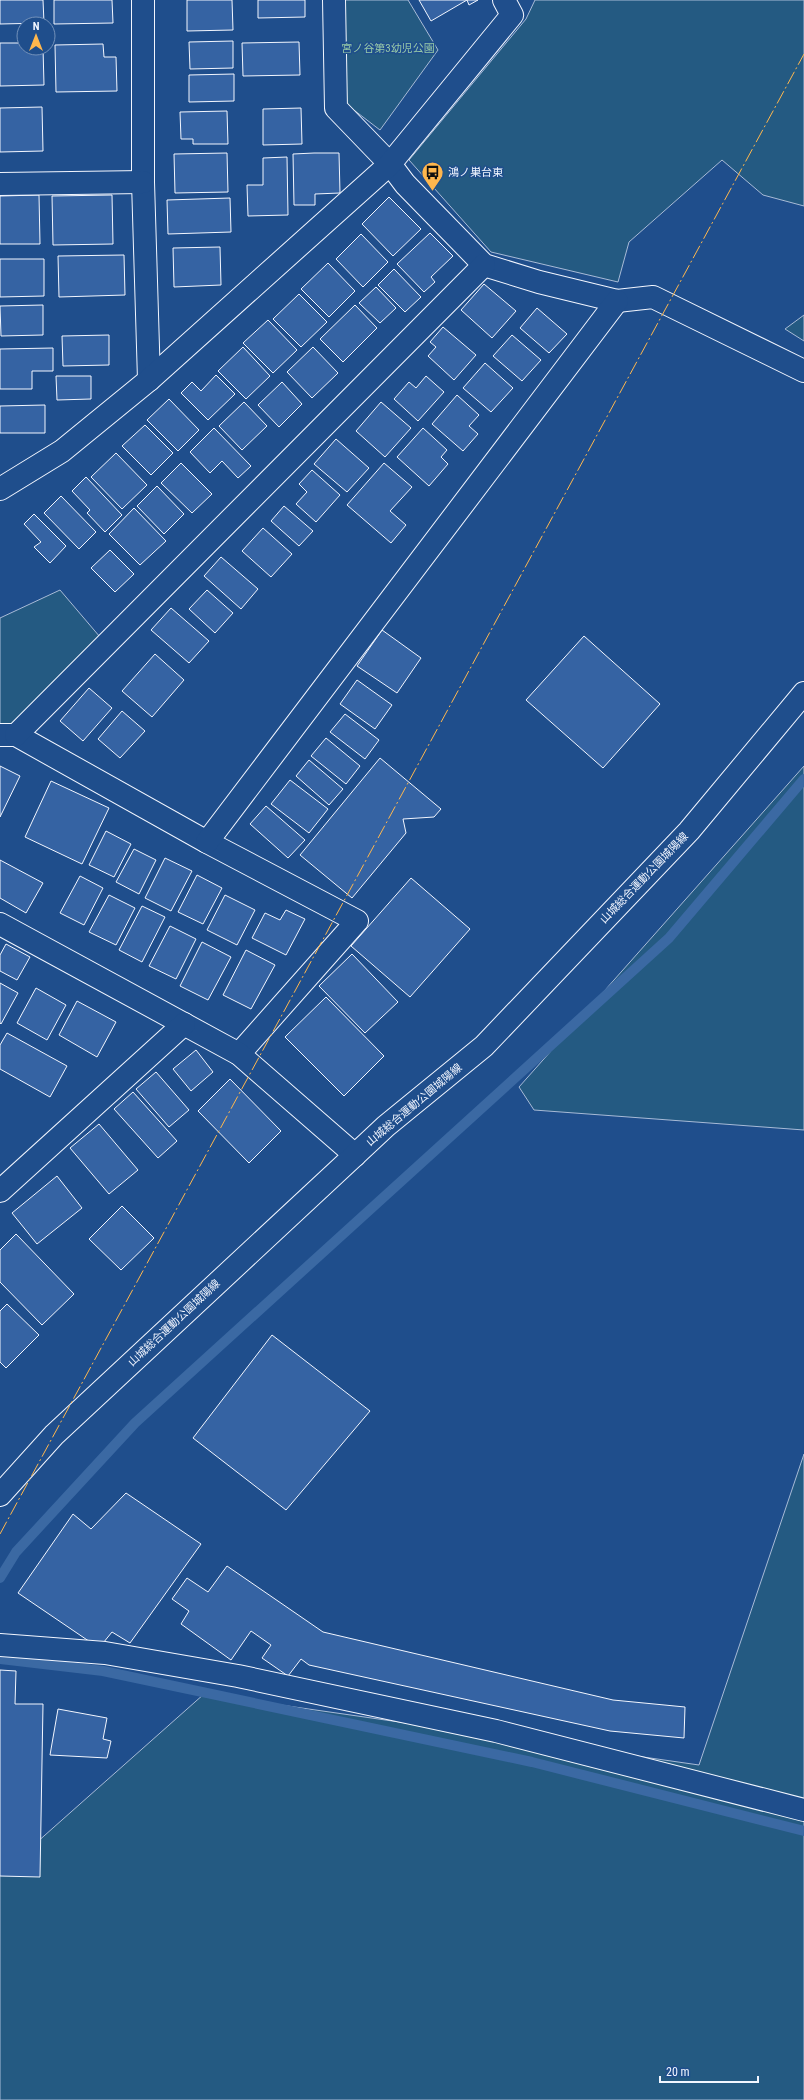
<svg xmlns="http://www.w3.org/2000/svg" width="804" height="2100" font-family="'Roboto Condensed','Noto Sans JP',sans-serif">
<style>
.green{fill:#245a82;stroke:#a8bbd7}
.lines{fill:none;stroke-linecap:round;stroke-linejoin:round}
.stream{stroke:#3b69a3;stroke-width:10}
.building{fill:#3563a3;stroke:#f2f6ff}
.minor-casing{stroke:#f2f6ff;stroke-width:24}
.secondary-casing{stroke:#f2f6ff;stroke-width:24}
.minor{stroke:#1f4e8c;stroke-width:22}
.secondary{stroke:#1f4e8c;stroke-width:22}
.power{stroke:#ffb74d;stroke-width:1;stroke-dasharray:14 3 2 3;stroke-linecap:butt}
.labels{text-anchor:middle;dominant-baseline:central;stroke-width:3;stroke-linejoin:round;paint-order:stroke}
.park-label{font-size:11px;fill:#97c8a6;stroke:#1f4e8c}
.poi-label{font-size:11px;fill:#f2f6ff;stroke:#1f4e8c;text-anchor:start}
.street-label{font-size:11px;fill:#f2f6ff;stroke:#1f4e8c}
</style>
<rect width="100%" height="100%" fill="#1f4e8c"/>
<!-- green -->
<g class="green">
<path d="M 344,0 L 408,0 L 438,50 L 380,130 L 346,104 Z"/>
<path d="M 535,0 L 804,0 L 804,206 L 763,195 L 722,160 L 629,242 L 618,282 L 491,252 L 409,160 L 526,19 Z"/>
<path d="M 804,315 L 804,341 L 785,329 Z"/>
<path d="M 60,590 L 100,637 L 14,725 L 0,725 L 0,618 Z"/>
<path d="M 804,766 L 804,1130 L 534,1110 L 519,1087 Z"/>
<path d="M 804,1454 L 804,2100 L 0,2100 L 0,1875 L 204,1694 L 699,1765 Z"/>
</g>
<g class="lines">
<!-- stream -->
<g class="stream">
<path d="M 0,1578 L 16,1552 L 135,1423 L 669,938 L 804,779"/>
<path d="M 0,1659 L 103,1671 L 532,1762 L 804,1831"/>
</g>
</g>
<!-- building -->
<g class="building">
<path d="M 0,0 L 43,0 L 44,23 L 0,24 Z"/>
<path d="M 54,0 L 112,0 L 113,23 L 54,24 Z"/>
<path d="M 187,0 L 232,0 L 233,30 L 187,31 Z"/>
<path d="M 258,0 L 305,0 L 305,17 L 258,18 Z"/>
<path d="M 419,0 L 478,0 L 469,5 L 467,0 L 431,21 Z"/>
<path d="M 233,41 L 233,68 L 190,69 L 189,42 Z"/>
<path d="M 299,42 L 300,75 L 243,76 L 242,43 Z"/>
<path d="M 0,43 L 24,43 L 24,48 L 43,48 L 44,85 L 0,86 Z"/>
<path d="M 103,44 L 104,57 L 116,57 L 117,91 L 56,92 L 55,45 Z"/>
<path d="M 234,74 L 234,101 L 189,102 L 189,75 Z"/>
<path d="M 42,107 L 43,151 L 0,152 L 0,108 Z"/>
<path d="M 301,108 L 302,144 L 263,145 L 263,109 Z"/>
<path d="M 227,111 L 228,144 L 193,144 L 193,139 L 181,139 L 180,112 Z"/>
<path d="M 227,153 L 228,192 L 175,193 L 174,154 Z"/>
<path d="M 314,153 L 339,153 L 340,193 L 315,194 L 315,205 L 294,205 L 293,154 Z"/>
<path d="M 287,157 L 288,215 L 248,216 L 247,185 L 263,185 L 263,158 Z"/>
<path d="M 39,195 L 40,244 L 0,244 L 0,196 Z"/>
<path d="M 112,195 L 113,244 L 53,245 L 52,196 Z"/>
<path d="M 389,197 L 421,229 L 393,256 L 362,224 Z"/>
<path d="M 230,198 L 231,232 L 168,234 L 167,200 Z"/>
<path d="M 430,233 L 453,256 L 431,277 L 435,282 L 424,292 L 397,264 Z"/>
<path d="M 361,234 L 388,262 L 363,287 L 336,259 Z"/>
<path d="M 220,247 L 221,285 L 174,287 L 173,248 Z"/>
<path d="M 124,255 L 125,295 L 59,297 L 58,256 Z"/>
<path d="M 0,259 L 44,259 L 44,296 L 0,297 Z"/>
<path d="M 328,263 L 355,291 L 329,317 L 301,289 Z"/>
<path d="M 394,269 L 421,297 L 405,312 L 378,285 Z"/>
<path d="M 484,284 L 516,311 L 492,338 L 461,310 Z"/>
<path d="M 376,287 L 396,308 L 380,323 L 359,303 Z"/>
<path d="M 299,294 L 327,322 L 301,347 L 273,319 Z"/>
<path d="M 43,305 L 43,335 L 1,336 L 0,306 Z"/>
<path d="M 355,305 L 377,328 L 343,362 L 320,339 Z"/>
<path d="M 537,308 L 567,334 L 549,353 L 520,328 Z"/>
<path d="M 268,320 L 297,350 L 273,373 L 243,343 Z"/>
<path d="M 443,327 L 476,355 L 454,380 L 428,356 L 436,347 L 430,342 Z"/>
<path d="M 109,335 L 109,365 L 63,366 L 62,336 Z"/>
<path d="M 512,335 L 541,360 L 522,381 L 493,356 Z"/>
<path d="M 243,347 L 270,376 L 246,399 L 218,371 Z"/>
<path d="M 313,347 L 338,373 L 312,398 L 287,372 Z"/>
<path d="M 53,348 L 53,371 L 32,371 L 32,389 L 0,389 L 0,349 Z"/>
<path d="M 485,363 L 513,388 L 491,412 L 463,388 Z"/>
<path d="M 216,375 L 235,394 L 208,420 L 181,393 L 192,382 L 201,391 Z"/>
<path d="M 56,376 L 91,376 L 91,399 L 57,400 Z"/>
<path d="M 426,376 L 444,392 L 418,421 L 394,399 L 409,382 L 416,388 Z"/>
<path d="M 282,382 L 302,404 L 279,427 L 258,405 Z"/>
<path d="M 457,395 L 479,415 L 469,426 L 478,434 L 463,451 L 432,424 Z"/>
<path d="M 169,399 L 199,430 L 178,451 L 147,420 Z"/>
<path d="M 244,402 L 267,426 L 242,450 L 219,426 Z"/>
<path d="M 381,402 L 411,428 L 385,457 L 356,431 Z"/>
<path d="M 45,405 L 45,433 L 0,433 L 0,406 Z"/>
<path d="M 145,425 L 173,453 L 151,475 L 122,446 Z"/>
<path d="M 214,428 L 251,466 L 238,478 L 222,461 L 210,473 L 190,452 Z"/>
<path d="M 423,428 L 447,450 L 441,457 L 448,464 L 429,486 L 397,457 Z"/>
<path d="M 336,439 L 369,468 L 347,492 L 314,464 Z"/>
<path d="M 116,453 L 147,485 L 122,509 L 91,477 Z"/>
<path d="M 181,463 L 212,494 L 192,513 L 161,483 Z"/>
<path d="M 384,463 L 412,487 L 390,511 L 406,525 L 391,543 L 347,505 Z"/>
<path d="M 312,470 L 340,495 L 316,522 L 296,504 L 307,492 L 299,484 Z"/>
<path d="M 86,477 L 122,515 L 105,532 L 87,513 L 90,510 L 72,491 Z"/>
<path d="M 157,486 L 184,514 L 164,534 L 137,506 Z"/>
<path d="M 61,496 L 96,532 L 79,549 L 44,513 Z"/>
<path d="M 284,506 L 313,531 L 299,546 L 271,521 Z"/>
<path d="M 134,508 L 166,541 L 140,565 L 109,534 Z"/>
<path d="M 34,514 L 66,546 L 50,563 L 34,547 L 41,542 L 24,524 Z"/>
<path d="M 263,528 L 292,554 L 271,577 L 242,551 Z"/>
<path d="M 110,550 L 134,574 L 115,592 L 91,568 Z"/>
<path d="M 221,557 L 258,589 L 241,609 L 204,576 Z"/>
<path d="M 207,590 L 233,613 L 215,633 L 189,609 Z"/>
<path d="M 171,608 L 209,641 L 189,663 L 151,630 Z"/>
<path d="M 382,630 L 421,658 L 397,693 L 357,666 Z"/>
<path d="M 584,636 L 660,704 L 603,768 L 526,700 Z"/>
<path d="M 155,654 L 184,680 L 152,717 L 122,691 Z"/>
<path d="M 357,680 L 392,705 L 375,729 L 340,704 Z"/>
<path d="M 89,688 L 112,708 L 83,741 L 60,721 Z"/>
<path d="M 122,711 L 145,731 L 120,758 L 98,739 Z"/>
<path d="M 345,714 L 379,740 L 365,759 L 330,732 Z"/>
<path d="M 326,738 L 360,766 L 346,784 L 311,756 Z"/>
<path d="M 380,758 L 441,809 L 434,817 L 403,819 L 406,833 L 352,898 L 300,855 Z"/>
<path d="M 309,760 L 343,789 L 329,805 L 296,776 Z"/>
<path d="M 0,766 L 20,776 L 0,817 Z"/>
<path d="M 290,780 L 328,809 L 309,833 L 271,804 Z"/>
<path d="M 51,781 L 109,808 L 82,864 L 25,837 Z"/>
<path d="M 266,806 L 305,840 L 288,858 L 250,824 Z"/>
<path d="M 106,831 L 131,844 L 114,877 L 89,865 Z"/>
<path d="M 134,849 L 156,860 L 139,894 L 116,882 Z"/>
<path d="M 165,858 L 192,871 L 171,911 L 145,898 Z"/>
<path d="M 0,860 L 43,883 L 26,913 L 0,898 Z"/>
<path d="M 197,875 L 222,888 L 203,924 L 178,912 Z"/>
<path d="M 80,876 L 103,888 L 84,925 L 60,913 Z"/>
<path d="M 411,878 L 470,929 L 410,997 L 351,946 Z"/>
<path d="M 109,895 L 135,908 L 116,945 L 89,932 Z"/>
<path d="M 225,895 L 255,910 L 237,945 L 207,930 Z"/>
<path d="M 142,906 L 165,917 L 142,962 L 119,950 Z"/>
<path d="M 286,910 L 305,919 L 286,955 L 252,938 L 265,913 L 280,920 Z"/>
<path d="M 170,926 L 196,939 L 176,979 L 149,966 Z"/>
<path d="M 202,942 L 231,957 L 208,1000 L 180,986 Z"/>
<path d="M 6,944 L 30,957 L 17,980 L 0,971 L 0,955 Z"/>
<path d="M 246,950 L 275,965 L 251,1009 L 223,995 Z"/>
<path d="M 352,954 L 398,1002 L 365,1033 L 319,986 Z"/>
<path d="M 0,983 L 18,993 L 1,1024 L 0,1023 Z"/>
<path d="M 36,988 L 66,1005 L 47,1040 L 17,1023 Z"/>
<path d="M 326,997 L 384,1056 L 344,1096 L 285,1037 Z"/>
<path d="M 77,1001 L 116,1022 L 97,1057 L 59,1035 Z"/>
<path d="M 7,1033 L 67,1066 L 50,1097 L 0,1069 L 0,1045 Z"/>
<path d="M 196,1050 L 213,1072 L 191,1091 L 173,1069 Z"/>
<path d="M 156,1072 L 189,1110 L 169,1127 L 136,1089 Z"/>
<path d="M 230,1079 L 281,1131 L 249,1163 L 198,1111 Z"/>
<path d="M 133,1092 L 177,1141 L 158,1158 L 114,1109 Z"/>
<path d="M 99,1124 L 138,1170 L 109,1194 L 70,1148 Z"/>
<path d="M 57,1176 L 82,1208 L 37,1244 L 12,1213 Z"/>
<path d="M 122,1206 L 154,1238 L 121,1270 L 89,1239 Z"/>
<path d="M 16,1234 L 74,1294 L 42,1325 L 0,1282 L 0,1250 Z"/>
<path d="M 7,1304 L 39,1335 L 6,1368 L 0,1362 L 0,1311 Z"/>
<path d="M 272,1335 L 370,1411 L 286,1510 L 193,1438 Z"/>
<path d="M 126,1493 L 201,1544 L 130,1643 L 112,1632 L 99,1648 L 18,1593 L 73,1514 L 91,1529 Z"/>
<path d="M 227,1566 L 323,1632 L 613,1700 L 685,1707 L 684,1738 L 610,1731 L 309,1665 L 301,1659 L 288,1676 L 262,1658 L 271,1645 L 251,1631 L 231,1660 L 181,1624 L 189,1611 L 172,1599 L 187,1578 L 208,1592 Z"/>
<path d="M 0,1670 L 16,1671 L 15,1704 L 43,1704 L 40,1877 L 0,1876 Z"/>
<path d="M 58,1709 L 107,1718 L 103,1739 L 111,1741 L 107,1758 L 50,1755 Z"/>
</g>
<g class="lines">
<defs>
<g id="minor">
<path d="M 143,0 L 143,182 L 149,380"/>
<path d="M 334,0 L 336,108 L 390,164 L 405,184 L 484,265 L 539,282 L 617,301 L 653,297 L 804,371"/>
<path d="M 0,184 L 143,182"/>
<path d="M 0,489 L 62,451 L 149,380 L 390,164 L 512,15 L 504,0"/>
<path d="M 0,735 L 16,735 L 207,842 L 357,921 L 239,1054"/>
<path d="M 16,735 L 484,265"/>
<path d="M 207,842 L 617,301"/>
<path d="M 0,924 L 239,1054 L 355,1155"/>
<path d="M 0,1191 L 184,1024"/>
<path d="M 0,1645 L 105,1653 L 238,1676 L 496,1731 L 804,1810"/>
</g>
<path id="secondary" d="M 0,1495 L 54,1435 L 355,1155 L 386,1126 L 484,1046 L 689,831 L 804,693"/>
</defs>
<!-- minor casing -->
<use href="#minor" class="minor-casing"/>
<!-- secondary casing -->
<use href="#secondary" class="secondary-casing"/>
<!-- minor -->
<use href="#minor" class="minor"/>
<!-- secondary -->
<use href="#secondary" class="secondary"/>
<!-- power -->
<path class="power" d="M 0,1534 L 804,54"/>
</g>
<!-- icons -->
<defs>
<symbol id="bus-pin" viewBox="-11 -11 22 30"><path d="M0 17L-7.5 6A9.5 9.5 0 1 1 7.5 6Z" fill="#ffb74d" stroke="#1f4e8c"/><path d="M-5-6H5V4H4V6H2V4H-2V6H-4V4H-5ZM-3.5-4V0h7V-4ZM-3.5 1.2v1.5H-2V1.2ZM2 1.2v1.5H3.5V1.2Z" fill="#111"/></symbol>
</defs>
<g fill-rule="evenodd">
<use href="#bus-pin" x="420" y="160" width="25" height="34"/>
</g>
<g class="labels">
<!-- park labels -->
<g class="park-label">
<text x="388" y="48">宮ノ谷第3幼児公園</text>
</g>
<!-- poi labels -->
<g class="poi-label">
<text x="448" y="172">鴻ノ巣台東</text>
</g>
<!-- street labels -->
<g class="street-label">
<text transform="translate(644 878) rotate(-46)">山城総合運動公園城陽線</text>
<text transform="translate(414 1105) rotate(-40)">山城総合運動公園城陽線</text>
<text transform="translate(174 1323) rotate(-43)">山城総合運動公園城陽線</text>
</g>
</g>
<!-- north arrow -->
<g transform="translate(36 36)"><circle r="19" fill="#1f4e8c" stroke="#7391ba"/>
<path d="M0-3L7 15L0 10L-7 15Z" fill="#ffb74d"/>
<text y="-6" font-size="11" font-weight="bold" text-anchor="middle" fill="#f2f6ff">N</text>
</g>
<!-- scale -->
<path d="M660 2076v6h98v-6" fill="none" stroke="#f2f6ff" stroke-width="2"/>
<text x="666" y="2076" font-size="12" fill="#f2f6ff" stroke="#1f4e8c" stroke-width="3" paint-order="stroke">20 m</text>
</svg>
